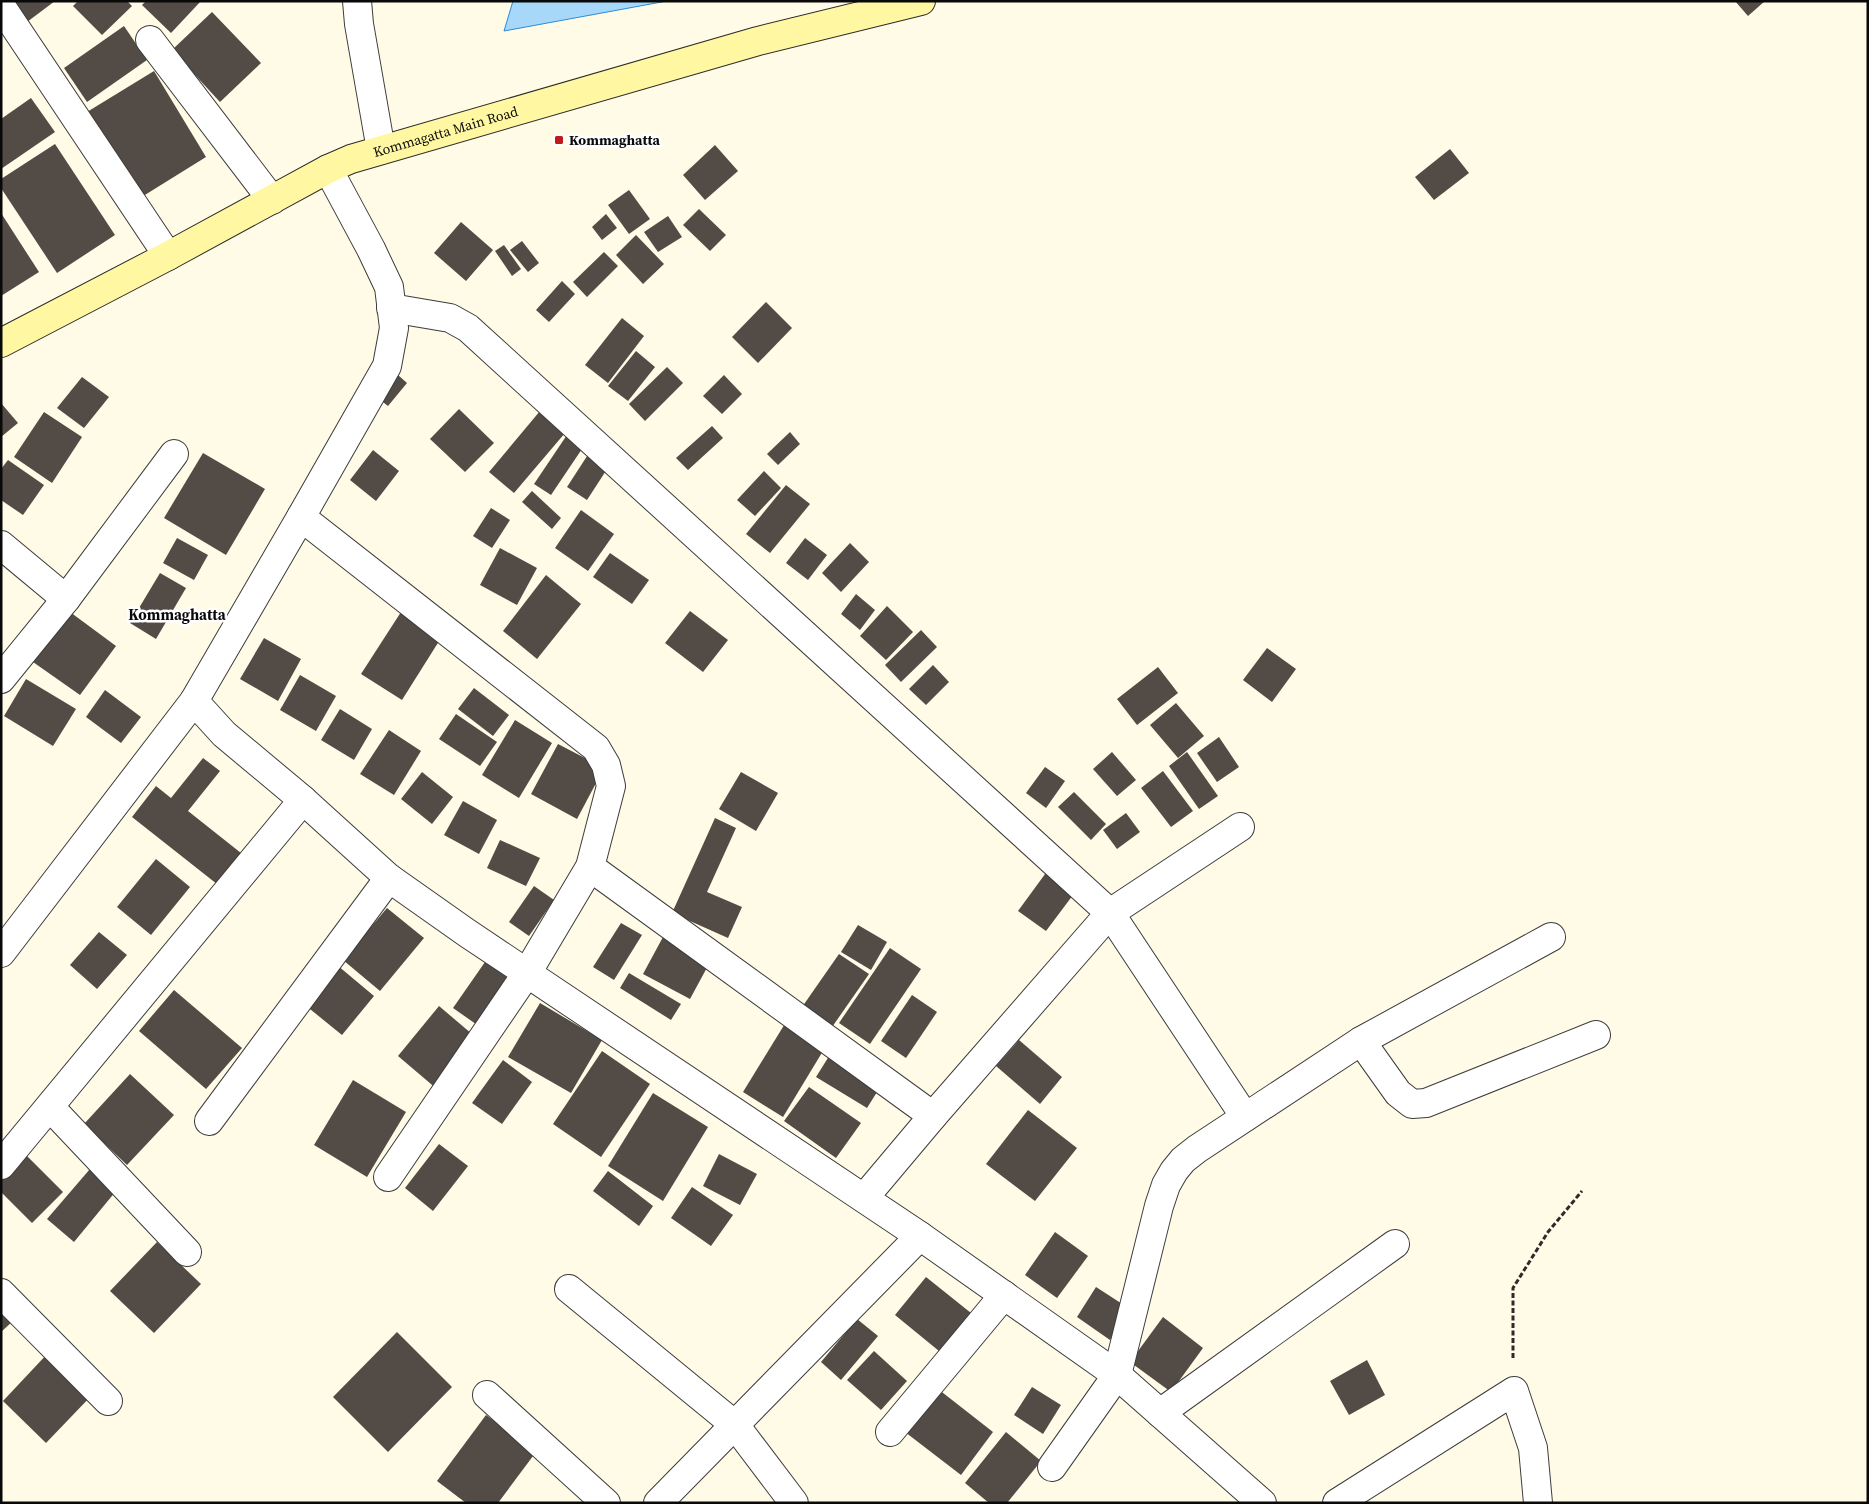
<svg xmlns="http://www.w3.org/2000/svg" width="1869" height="1504" font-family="'Source Serif 4',serif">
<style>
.water{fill:#a7d8fa;stroke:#298cd6}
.building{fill:#534b45}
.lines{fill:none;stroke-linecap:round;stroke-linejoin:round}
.street-casing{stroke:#3c3c3c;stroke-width:30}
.secondary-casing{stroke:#2b2b2b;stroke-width:30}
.path{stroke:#2b2b2b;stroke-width:3;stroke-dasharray:5 2.5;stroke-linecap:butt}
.street{stroke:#fff;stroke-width:28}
.secondary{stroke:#fff7a1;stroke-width:28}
.poi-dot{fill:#c11a1d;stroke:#fff;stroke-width:2}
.labels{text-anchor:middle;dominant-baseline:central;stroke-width:5;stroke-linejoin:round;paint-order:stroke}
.street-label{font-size:14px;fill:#090909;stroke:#fff}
.poi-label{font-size:14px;font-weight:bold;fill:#090909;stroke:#fff;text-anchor:start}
.neighbourhood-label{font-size:15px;font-weight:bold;fill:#090909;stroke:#fff}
</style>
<rect width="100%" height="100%" fill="#fffbe6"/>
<!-- water -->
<path class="water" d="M 513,1 L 667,1 L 504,31 Z"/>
<!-- building -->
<g class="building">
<path d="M 12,1 L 55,1 L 27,22 Z"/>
<path d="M 78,1 L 127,1 L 132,6 L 102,35 L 73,6 Z"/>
<path d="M 146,1 L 201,1 L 171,33 L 142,5 Z"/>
<path d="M 1735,1 L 1765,1 L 1748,16 Z"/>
<path d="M 212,12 L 261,63 L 220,102 L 172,50 Z"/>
<path d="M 124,26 L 147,60 L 87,102 L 64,68 Z"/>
<path d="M 154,71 L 206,157 L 140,198 L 87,112 Z"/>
<path d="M 31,98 L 55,132 L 1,169 L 1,119 Z"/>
<path d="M 55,144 L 115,235 L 57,273 L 1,188 L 1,179 Z"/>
<path d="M 715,145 L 738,171 L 705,200 L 683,175 Z"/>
<path d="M 1450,149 L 1469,173 L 1434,200 L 1415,177 Z"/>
<path d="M 629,190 L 650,219 L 629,234 L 608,205 Z"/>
<path d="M 699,209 L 726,235 L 710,251 L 683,225 Z"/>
<path d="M 1,213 L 39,272 L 1,296 Z"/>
<path d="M 606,214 L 617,228 L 602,240 L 592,227 Z"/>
<path d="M 668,216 L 682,237 L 658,252 L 644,232 Z"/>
<path d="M 461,222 L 493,250 L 466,281 L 434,253 Z"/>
<path d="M 636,235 L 664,264 L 643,284 L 616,255 Z"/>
<path d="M 522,241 L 539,263 L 528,272 L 510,250 Z"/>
<path d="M 504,245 L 521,269 L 512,276 L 495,251 Z"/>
<path d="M 604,252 L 618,266 L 587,297 L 573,282 Z"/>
<path d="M 562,281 L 575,294 L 549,322 L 536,310 Z"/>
<path d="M 766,302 L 792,328 L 758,363 L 732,337 Z"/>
<path d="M 622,318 L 644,336 L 608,383 L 585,365 Z"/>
<path d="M 636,351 L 655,367 L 628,401 L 608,386 Z"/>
<path d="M 667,367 L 683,383 L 645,421 L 629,404 Z"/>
<path d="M 398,375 L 407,383 L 388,406 L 379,399 Z"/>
<path d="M 724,375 L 742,394 L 722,414 L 703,396 Z"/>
<path d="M 82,377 L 109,397 L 84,428 L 57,408 Z"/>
<path d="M 1,403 L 18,423 L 1,437 Z"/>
<path d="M 459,409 L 494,443 L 465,472 L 430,439 Z"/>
<path d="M 540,411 L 565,433 L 514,493 L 489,472 Z"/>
<path d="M 44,412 L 82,437 L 52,483 L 14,457 Z"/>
<path d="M 712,426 L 723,438 L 688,470 L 676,458 Z"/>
<path d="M 571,429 L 588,440 L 551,495 L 534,484 Z"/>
<path d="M 790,432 L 800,444 L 778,465 L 767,454 Z"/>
<path d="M 373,450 L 399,471 L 376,501 L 350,480 Z"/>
<path d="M 591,450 L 611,463 L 587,500 L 567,487 Z"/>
<path d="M 203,453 L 265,489 L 226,555 L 164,518 Z"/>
<path d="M 8,460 L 44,485 L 23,515 L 1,500 L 1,469 Z"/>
<path d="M 764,471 L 781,488 L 755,516 L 737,500 Z"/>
<path d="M 786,485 L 810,504 L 770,553 L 746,534 Z"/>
<path d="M 532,491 L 561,518 L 552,529 L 522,502 Z"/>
<path d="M 491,508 L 510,520 L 492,548 L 473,536 Z"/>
<path d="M 581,510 L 614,534 L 588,571 L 555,548 Z"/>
<path d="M 177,538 L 208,555 L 194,580 L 163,563 Z"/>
<path d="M 805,538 L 827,555 L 808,580 L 786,563 Z"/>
<path d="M 850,543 L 869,562 L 841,592 L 822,573 Z"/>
<path d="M 500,548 L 537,568 L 517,605 L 480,585 Z"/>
<path d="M 610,553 L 649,580 L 632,604 L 593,577 Z"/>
<path d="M 160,573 L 186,588 L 156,639 L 130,623 Z"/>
<path d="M 546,575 L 581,604 L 537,659 L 503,631 Z"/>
<path d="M 856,594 L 875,610 L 860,630 L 841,614 Z"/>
<path d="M 887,606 L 913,632 L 886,660 L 860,636 Z"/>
<path d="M 690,611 L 728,640 L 703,672 L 665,643 Z"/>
<path d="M 70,612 L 116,646 L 80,695 L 33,662 Z"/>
<path d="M 401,612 L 441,638 L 402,700 L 361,674 Z"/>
<path d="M 921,630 L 937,647 L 901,682 L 885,665 Z"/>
<path d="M 264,638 L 301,659 L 278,701 L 240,679 Z"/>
<path d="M 1267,648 L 1296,669 L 1272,702 L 1243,680 Z"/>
<path d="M 933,665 L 949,682 L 926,705 L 909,689 Z"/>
<path d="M 1158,667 L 1178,693 L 1137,725 L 1117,699 Z"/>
<path d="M 300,675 L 336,696 L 316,731 L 280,710 Z"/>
<path d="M 26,679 L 76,709 L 53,746 L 4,716 Z"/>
<path d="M 474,688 L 509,715 L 493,736 L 458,709 Z"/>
<path d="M 105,690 L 141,717 L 121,743 L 86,717 Z"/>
<path d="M 1176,703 L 1204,736 L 1178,758 L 1150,725 Z"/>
<path d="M 340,709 L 372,729 L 354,760 L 321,740 Z"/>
<path d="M 456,714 L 497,742 L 480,766 L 439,739 Z"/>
<path d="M 515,720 L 552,743 L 519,798 L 482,775 Z"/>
<path d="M 389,730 L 421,751 L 394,795 L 360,774 Z"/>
<path d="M 1219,737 L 1239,767 L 1217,782 L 1197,753 Z"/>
<path d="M 558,744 L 604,768 L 577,819 L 531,794 Z"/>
<path d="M 1112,752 L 1136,780 L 1117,796 L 1093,769 Z"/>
<path d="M 1187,752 L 1218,796 L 1199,809 L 1169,766 Z"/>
<path d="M 203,758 L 220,771 L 188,811 L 246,857 L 222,888 L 132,817 L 156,786 L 171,798 Z"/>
<path d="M 1045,767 L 1065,781 L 1046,808 L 1026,793 Z"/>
<path d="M 1163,771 L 1193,811 L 1171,827 L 1141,788 Z"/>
<path d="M 422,772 L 453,797 L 432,824 L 401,799 Z"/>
<path d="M 741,772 L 778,793 L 756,831 L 719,809 Z"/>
<path d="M 1074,792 L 1106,824 L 1091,840 L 1058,807 Z"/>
<path d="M 463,801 L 497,820 L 479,854 L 444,835 Z"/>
<path d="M 1126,813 L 1140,832 L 1117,849 L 1103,830 Z"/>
<path d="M 715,818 L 736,828 L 707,892 L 742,907 L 728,938 L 672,913 Z"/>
<path d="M 500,840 L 540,858 L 526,886 L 487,868 Z"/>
<path d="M 156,859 L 190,887 L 151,935 L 117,907 Z"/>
<path d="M 1048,870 L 1076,891 L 1046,931 L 1018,911 Z"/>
<path d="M 534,886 L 554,900 L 529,936 L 509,922 Z"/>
<path d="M 387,908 L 424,938 L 380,991 L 343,960 Z"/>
<path d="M 621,923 L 642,935 L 614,980 L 593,967 Z"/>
<path d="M 858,925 L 887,942 L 871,970 L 841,952 Z"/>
<path d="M 99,932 L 127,955 L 97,989 L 70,965 Z"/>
<path d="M 663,937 L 710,962 L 690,999 L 643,974 Z"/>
<path d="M 890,948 L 921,969 L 870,1044 L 839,1023 Z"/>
<path d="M 839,954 L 869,974 L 830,1030 L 800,1010 Z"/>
<path d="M 485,962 L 515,983 L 483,1029 L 453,1008 Z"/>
<path d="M 337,965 L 374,996 L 342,1035 L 305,1005 Z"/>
<path d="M 629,973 L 681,1004 L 671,1020 L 620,988 Z"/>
<path d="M 174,990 L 242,1048 L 206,1089 L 139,1031 Z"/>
<path d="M 912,995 L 937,1012 L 906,1058 L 881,1041 Z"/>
<path d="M 540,1003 L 602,1040 L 571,1093 L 508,1057 Z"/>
<path d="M 439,1006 L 479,1040 L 438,1090 L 398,1056 Z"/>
<path d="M 786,1022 L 826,1046 L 783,1117 L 743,1092 Z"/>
<path d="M 1019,1040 L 1062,1077 L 1040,1104 L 996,1066 Z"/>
<path d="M 602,1051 L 650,1084 L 601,1157 L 553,1124 Z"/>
<path d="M 831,1053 L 882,1084 L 867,1108 L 816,1077 Z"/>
<path d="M 503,1060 L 532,1082 L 502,1124 L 472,1103 Z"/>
<path d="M 130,1074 L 174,1115 L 127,1165 L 84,1124 Z"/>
<path d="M 353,1080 L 406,1112 L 367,1177 L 314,1145 Z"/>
<path d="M 809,1087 L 861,1123 L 836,1158 L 784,1121 Z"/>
<path d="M 653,1093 L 708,1127 L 663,1201 L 608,1166 Z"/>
<path d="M 1028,1110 L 1077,1148 L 1035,1201 L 986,1164 Z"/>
<path d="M 439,1144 L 468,1166 L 433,1211 L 405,1188 Z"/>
<path d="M 719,1154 L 757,1174 L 740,1205 L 703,1186 Z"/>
<path d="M 26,1155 L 63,1192 L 32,1223 L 1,1192 L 1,1180 Z"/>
<path d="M 90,1169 L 116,1191 L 74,1242 L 47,1219 Z"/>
<path d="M 608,1171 L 653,1206 L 639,1226 L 593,1191 Z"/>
<path d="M 692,1187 L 733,1215 L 711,1246 L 671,1218 Z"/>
<path d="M 1055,1232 L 1088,1256 L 1057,1298 L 1025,1275 Z"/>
<path d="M 157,1242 L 201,1284 L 154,1333 L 110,1291 Z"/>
<path d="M 926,1277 L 971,1313 L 939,1351 L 895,1315 Z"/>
<path d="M 1096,1287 L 1130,1309 L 1110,1340 L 1077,1317 Z"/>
<path d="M 1,1309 L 13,1321 L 1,1332 Z"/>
<path d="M 1163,1317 L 1203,1348 L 1171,1392 L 1130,1362 Z"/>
<path d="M 857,1319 L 878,1336 L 841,1380 L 821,1362 Z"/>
<path d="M 397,1332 L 452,1387 L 388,1452 L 333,1397 Z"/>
<path d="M 874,1351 L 907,1381 L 881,1410 L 847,1380 Z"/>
<path d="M 49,1352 L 93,1394 L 46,1443 L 3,1401 Z"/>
<path d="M 1367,1360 L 1385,1395 L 1349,1415 L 1330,1381 Z"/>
<path d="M 1032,1387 L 1061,1405 L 1043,1434 L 1014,1415 Z"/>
<path d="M 938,1389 L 993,1432 L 961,1475 L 905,1432 Z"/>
<path d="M 486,1415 L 536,1452 L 498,1503 L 466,1503 L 437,1481 Z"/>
<path d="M 1006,1432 L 1041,1461 L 1007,1503 L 989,1503 L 965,1483 Z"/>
</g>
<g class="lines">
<defs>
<g id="street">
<path d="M 357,1 L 359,24 L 381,150"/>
<path d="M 1,6 L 168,256"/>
<path d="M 150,40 L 272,200"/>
<path d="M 328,169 L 371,249 L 389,287 L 394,328 L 387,366 L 301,517 L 194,701 L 224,734 L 303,800 L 389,878 L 467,933 L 920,1236 L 1117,1375 L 1262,1503"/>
<path d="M 391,308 L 450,318 L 468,328 L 1110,913 L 1245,1117"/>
<path d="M 301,517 L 596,748 L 606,765 L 611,786 L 590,867 L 527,973 L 388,1177"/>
<path d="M 1,545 L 66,599"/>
<path d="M 1,679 L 66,599 L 174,454"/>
<path d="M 590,867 L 933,1116"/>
<path d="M 1,953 L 194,701"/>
<path d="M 1361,1041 L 1398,1093 L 1412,1104 L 1426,1103 L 1596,1035"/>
<path d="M 50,1107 L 187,1252"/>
<path d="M 209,1121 L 389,878"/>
<path d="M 1,1165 L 303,800"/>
<path d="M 864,1198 L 933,1116 L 1110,913 L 1240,827"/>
<path d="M 569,1289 L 735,1425 L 794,1503"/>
<path d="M 1,1293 L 108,1401"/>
<path d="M 487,1395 L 606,1503"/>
<path d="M 1160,1413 L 1395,1244"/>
<path d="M 890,1432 L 1004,1295"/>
<path d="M 1052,1467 L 1117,1375 L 1159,1206 L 1166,1185 L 1174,1171 L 1183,1160 L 1197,1149 L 1361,1041 L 1551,937"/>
<path d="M 658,1503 L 920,1236"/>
<path d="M 1337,1503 L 1514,1391 L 1533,1448 L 1538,1503"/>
</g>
<g id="secondary">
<path id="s1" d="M 1,343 L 168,256 L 328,169 L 351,159 L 758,41 L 921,1"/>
</g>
</defs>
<!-- street casing -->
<use href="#street" class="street-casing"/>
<!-- secondary casing -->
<use href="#secondary" class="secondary-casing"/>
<!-- path -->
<path class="path" d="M 1513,1358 L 1513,1288 L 1548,1232 L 1582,1191"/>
<!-- street -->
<use href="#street" class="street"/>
<!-- secondary -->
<use href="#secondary" class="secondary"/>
</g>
<!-- markers -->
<rect class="poi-dot" x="554" y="135" width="10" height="10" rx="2.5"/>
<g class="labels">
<!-- street labels -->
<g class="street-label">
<text stroke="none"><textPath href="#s1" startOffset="494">Kommagatta Main Road</textPath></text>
</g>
<!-- poi labels -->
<g class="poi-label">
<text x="569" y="140">Kommaghatta</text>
</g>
<!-- neighbourhood labels -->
<g class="neighbourhood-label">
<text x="177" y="614">Kommaghatta</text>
</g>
</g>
<!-- border -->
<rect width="1869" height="1504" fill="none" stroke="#090909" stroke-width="5"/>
</svg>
